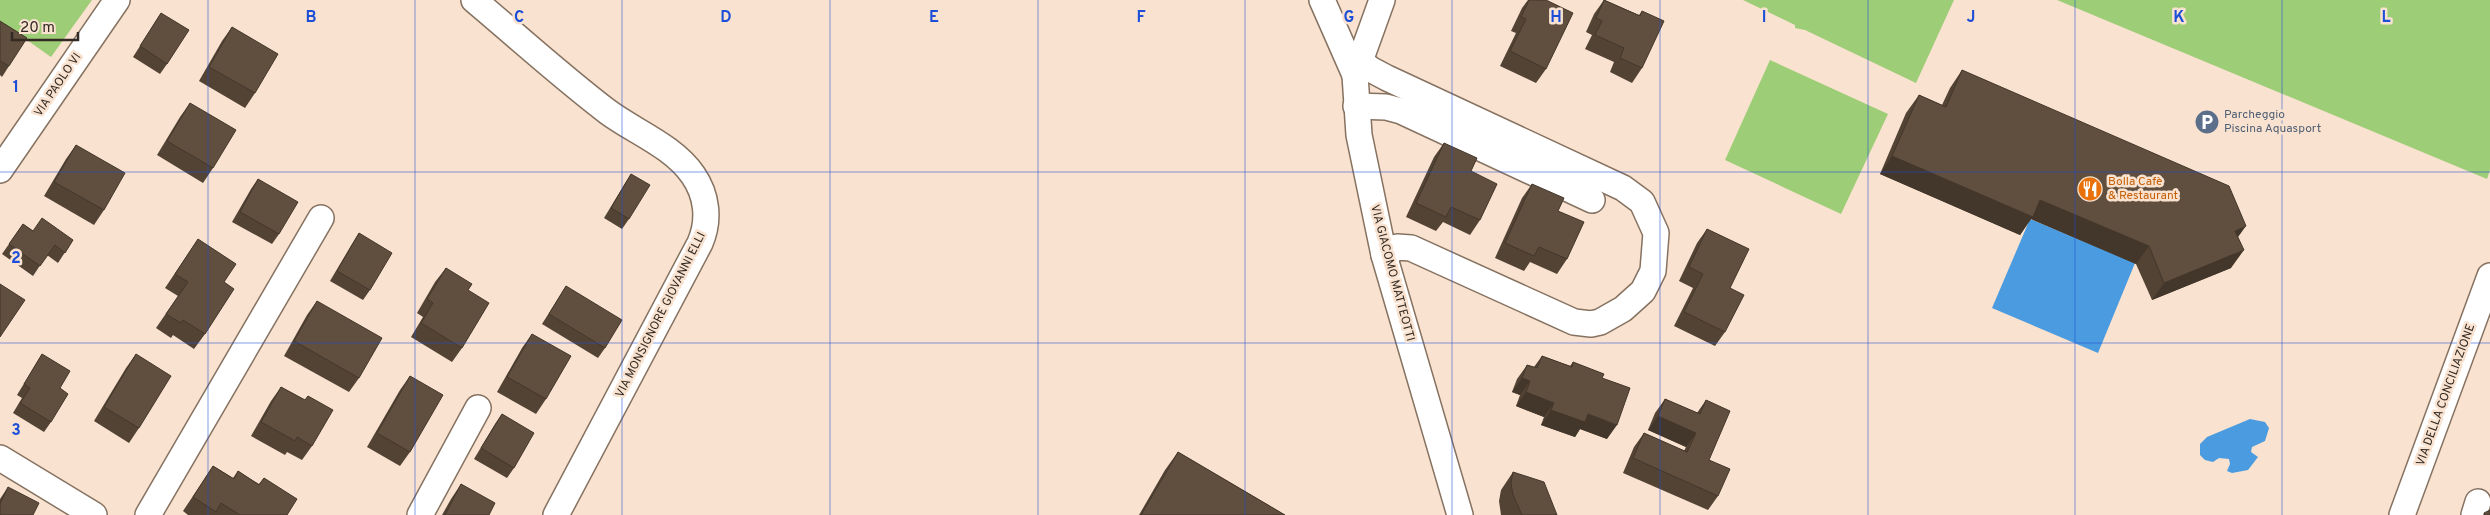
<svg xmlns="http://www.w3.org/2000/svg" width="2490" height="515" font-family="Overpass,sans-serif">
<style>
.green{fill:#9ecd77}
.water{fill:#4a9bdf}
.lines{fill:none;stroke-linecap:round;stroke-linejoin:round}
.minor-casing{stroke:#867261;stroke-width:28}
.minor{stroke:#fff;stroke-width:25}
.wall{fill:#534335}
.shaded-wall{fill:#43372b}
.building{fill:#604e3e;stroke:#43372b}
.grid{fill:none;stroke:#1d4ed8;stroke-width:1;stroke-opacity:0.55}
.labels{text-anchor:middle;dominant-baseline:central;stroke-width:5;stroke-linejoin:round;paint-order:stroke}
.street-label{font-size:12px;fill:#322a23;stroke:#f9e2cf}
.service-label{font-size:12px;fill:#4e5e75;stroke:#f9e2cf;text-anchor:start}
.food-label{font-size:12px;fill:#c56008;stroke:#f9e2cf;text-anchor:start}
.grid-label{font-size:16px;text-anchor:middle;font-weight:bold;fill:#1d4ed8;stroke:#f9e2cf;stroke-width:5;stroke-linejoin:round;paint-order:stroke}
</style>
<rect width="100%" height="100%" fill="#f9e2cf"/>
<!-- green -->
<g class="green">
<path d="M 0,0 L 92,0 L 51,57 L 0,21 Z"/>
<path d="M 1743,0 L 1954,0 L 1916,83 L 1805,30 L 1795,28 L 1795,25 Z"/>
<path d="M 2057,0 L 2490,0 L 2490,170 L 2487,179 Z"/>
<path d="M 1770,60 L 1888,114 L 1841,214 L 1725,160 Z"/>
</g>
<!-- water -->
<g class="water">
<path d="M 2030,219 L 2135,263 L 2098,353 L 1992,308 Z"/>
<path d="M 2250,419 L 2265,422 L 2269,428 L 2265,441 L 2252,447 L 2251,452 L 2258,457 L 2248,470 L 2232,473 L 2227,471 L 2230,464 L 2229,459 L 2219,458 L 2213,462 L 2205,460 L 2200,455 L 2200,444 L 2207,437 Z"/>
</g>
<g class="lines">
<defs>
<g id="minor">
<path d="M 474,0 C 518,37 562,77 608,112 C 635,132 673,146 693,175 C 707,195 710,220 700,243 L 556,515"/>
<path d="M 1322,0 L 1355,75"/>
<path d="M 1382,0 L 1355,75 L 1359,135 L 1384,255 L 1460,515"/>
<path d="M 1360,61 L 1370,69 L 1387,78 L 1623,188 L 1642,202 L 1656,233 L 1653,271 L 1643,291 L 1623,309 L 1600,322 L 1591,324 L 1574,322 L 1411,248 L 1397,247 L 1384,255"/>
<path d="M 1356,106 L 1386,107 L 1401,111 L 1592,200"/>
<path d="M 0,170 L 117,0"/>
<path d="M 0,458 L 94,515"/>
<path d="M 148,515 L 321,218"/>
<path d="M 420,515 L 478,408"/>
<path d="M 2402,515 L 2490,276"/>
<path d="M 2474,515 L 2478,502"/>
</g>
</defs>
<!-- minor casing -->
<use href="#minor" class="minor-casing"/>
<!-- minor -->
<use href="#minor" class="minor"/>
</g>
<!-- wall -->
<g class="wall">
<path d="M 1528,0 L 1546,0 L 1546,69 L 1536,83 L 1500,66 L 1516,33 L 1511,31 L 1522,8 Z"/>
<path d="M 1604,0 L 1639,15 L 1642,11 L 1642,68 L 1632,83 L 1610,72 L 1614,62 L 1585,49 L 1592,35 L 1586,32 L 1594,14 Z"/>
<path d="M 161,13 L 167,64 L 160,74 L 133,57 Z"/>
<path d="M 0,21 L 9,66 L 2,77 L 0,75 Z"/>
<path d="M 232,27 L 255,93 L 245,108 L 199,81 L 222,41 Z"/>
<path d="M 1962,70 L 2238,237 L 2231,268 L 2152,300 L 2136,264 L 2031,219 L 2020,235 L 1880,174 L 1906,113 L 1919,95 L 1942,105 L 1950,88 Z"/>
<path d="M 190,103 L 213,168 L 203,183 L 157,155 L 180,117 Z"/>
<path d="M 1444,143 L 1471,171 L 1480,220 L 1470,235 L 1443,222 L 1436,231 L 1406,217 L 1434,157 Z"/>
<path d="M 76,145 L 104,210 L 94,225 L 44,196 L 66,159 Z"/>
<path d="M 631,174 L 629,219 L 622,229 L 604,218 L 624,185 Z"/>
<path d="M 258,179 L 279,234 L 272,244 L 232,222 L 251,189 Z"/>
<path d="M 1532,184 L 1558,211 L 1567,259 L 1557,274 L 1530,262 L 1524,271 L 1495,258 L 1522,198 Z"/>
<path d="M 23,224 L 33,231 L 73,240 L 58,263 L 47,255 L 33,276 L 2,254 Z"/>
<path d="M 1707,229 L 1730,288 L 1725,332 L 1715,346 L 1674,326 L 1693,288 L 1679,281 L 1697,243 Z"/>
<path d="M 359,233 L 370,290 L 363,300 L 330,281 L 352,244 Z"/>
<path d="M 198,239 L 224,282 L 205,334 L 194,349 L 173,335 L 171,338 L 156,328 L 178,296 L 165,288 Z"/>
<path d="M 446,268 L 468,290 L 462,348 L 452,362 L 411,337 L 423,317 L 417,313 L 435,282 Z"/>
<path d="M 566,286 L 605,348 L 598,358 L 542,324 Z"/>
<path d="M 317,301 L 359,378 L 349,392 L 284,356 L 307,315 Z"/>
<path d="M 532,334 L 546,399 L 536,414 L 497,392 L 522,348 Z"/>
<path d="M 42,354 L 60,388 L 51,422 L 44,432 L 13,413 L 22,398 L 17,395 Z"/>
<path d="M 136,354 L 139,428 L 129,443 L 94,421 L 126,368 Z"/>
<path d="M 1542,356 L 1570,366 L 1573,362 L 1602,378 L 1607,439 L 1580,429 L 1575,437 L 1541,425 L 1544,417 L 1516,406 L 1520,395 L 1512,392 L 1517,379 L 1527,365 L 1534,367 Z"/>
<path d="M 410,376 L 410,452 L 400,466 L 367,447 L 400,390 Z"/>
<path d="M 281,387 L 305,400 L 308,396 L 312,446 L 302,460 L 287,452 L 285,455 L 251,436 L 271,401 Z"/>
<path d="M 1665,399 L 1697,413 L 1706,400 L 1709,460 L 1718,496 L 1708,510 L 1623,473 L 1634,447 L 1644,433 L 1684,451 L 1686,447 L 1648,430 L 1655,413 Z"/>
<path d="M 502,414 L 514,468 L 507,478 L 474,459 L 495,424 Z"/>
<path d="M 1178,452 L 1285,515 L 1139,515 L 1165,470 Z"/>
<path d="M 213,466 L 233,478 L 238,471 L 259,484 L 264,478 L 287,515 L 188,515 L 183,511 Z"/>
<path d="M 1513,472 L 1557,515 L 1501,515 L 1499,501 L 1501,490 Z"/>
<path d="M 461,484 L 489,515 L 442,515 L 451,499 Z"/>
<path d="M 8,487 L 0,515 L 0,499 Z"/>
</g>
<!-- shaded-wall -->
<g class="shaded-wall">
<path d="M 1892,156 L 2040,200 L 2149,246 L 2136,264 L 2031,219 L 2020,235 L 1880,174 Z"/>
<path d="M 2246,226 L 2233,244 L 2235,231 Z"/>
<path d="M 2244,250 L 2231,268 L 2152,300 L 2164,283 Z"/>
<path d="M 1522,378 L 1530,381 L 1520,395 L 1512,392 Z"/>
<path d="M 1526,392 L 1554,403 L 1544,417 L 1516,406 Z"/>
<path d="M 1551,410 L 1588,414 L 1617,425 L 1607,439 L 1580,429 L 1575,437 L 1541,425 Z"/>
<path d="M 1658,416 L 1696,433 L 1686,447 L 1648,430 Z"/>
</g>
<!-- building -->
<g class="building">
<path d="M 1529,0 L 1546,0 L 1573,13 L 1546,69 L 1510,51 L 1526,19 L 1521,17 Z"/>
<path d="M 1604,0 L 1640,16 L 1642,11 L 1664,21 L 1642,68 L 1620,58 L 1624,48 L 1595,35 L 1602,21 L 1596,18 Z"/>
<path d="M 161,13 L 189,30 L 167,64 L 140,46 Z"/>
<path d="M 0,21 L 27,38 L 9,66 L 0,61 Z"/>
<path d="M 232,27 L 278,54 L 255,93 L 209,67 Z"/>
<path d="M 1962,70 L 2229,186 L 2246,226 L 2235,231 L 2244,250 L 2164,283 L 2149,246 L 2040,200 L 2033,217 L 1892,156 L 1919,95 L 1946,107 Z"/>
<path d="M 190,103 L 236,130 L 213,168 L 167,141 Z"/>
<path d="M 1444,143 L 1477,158 L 1471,171 L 1497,184 L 1480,220 L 1451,207 L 1446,217 L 1416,203 Z"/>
<path d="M 76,145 L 125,173 L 104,210 L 54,182 Z"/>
<path d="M 631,174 L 650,185 L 629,219 L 611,208 Z"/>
<path d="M 258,179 L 298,202 L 279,234 L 240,212 Z"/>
<path d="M 1532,184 L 1564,198 L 1558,211 L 1584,222 L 1567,259 L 1539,247 L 1534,256 L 1505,243 Z"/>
<path d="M 42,218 L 73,240 L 65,253 L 55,245 L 40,266 L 9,244 L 23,224 L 33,231 Z"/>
<path d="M 1707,229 L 1749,249 L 1730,288 L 1744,295 L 1725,332 L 1684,312 L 1703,274 L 1689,267 Z"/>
<path d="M 359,233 L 392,253 L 370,290 L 337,271 Z"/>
<path d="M 198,239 L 236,264 L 224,282 L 234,289 L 205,334 L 183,320 L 181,323 L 166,314 L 188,282 L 175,274 Z"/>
<path d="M 446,268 L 472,284 L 468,290 L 489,303 L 462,348 L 421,323 L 433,303 L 427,299 Z"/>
<path d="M 0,284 L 25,300 L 0,337 Z"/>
<path d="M 566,286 L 622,320 L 605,348 L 549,314 Z"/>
<path d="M 317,301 L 382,338 L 359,378 L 294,341 Z"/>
<path d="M 532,334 L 571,356 L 546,399 L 507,377 Z"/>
<path d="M 42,354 L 70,371 L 60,388 L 68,394 L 51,422 L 20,403 L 30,388 L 24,384 Z"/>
<path d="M 136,354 L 171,376 L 139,428 L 104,407 Z"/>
<path d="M 1542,356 L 1572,367 L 1573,362 L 1604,374 L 1602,378 L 1630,388 L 1617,425 L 1588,414 L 1585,422 L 1551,410 L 1554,403 L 1526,392 L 1530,381 L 1522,378 L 1527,365 L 1537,368 Z"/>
<path d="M 410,376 L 443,395 L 410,452 L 377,433 Z"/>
<path d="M 281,387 L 305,400 L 308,396 L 333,410 L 312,446 L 297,437 L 295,441 L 261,422 Z"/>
<path d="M 1665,399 L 1700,414 L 1706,400 L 1730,411 L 1709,460 L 1730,469 L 1718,496 L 1633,458 L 1644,433 L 1687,452 L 1696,433 L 1658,416 Z"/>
<path d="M 502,414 L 534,433 L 514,468 L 481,448 Z"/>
<path d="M 1178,452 L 1285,515 L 1141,515 Z"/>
<path d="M 213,466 L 234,479 L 238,471 L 259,485 L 264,478 L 297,499 L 287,515 L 240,515 L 221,503 L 216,512 L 193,497 Z"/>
<path d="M 1513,472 L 1544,482 L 1557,515 L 1522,515 L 1513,495 L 1511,483 Z"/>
<path d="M 461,484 L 495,503 L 489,515 L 445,515 Z"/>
<path d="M 8,487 L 39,503 L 33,515 L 0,515 L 0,504 Z"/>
<path d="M 2490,510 L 2490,515 L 2484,515 L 2484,513 Z"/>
</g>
<!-- grid -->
<path class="grid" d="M 208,0 L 208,515M 415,0 L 415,515M 622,0 L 622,515M 830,0 L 830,515M 1038,0 L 1038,515M 1245,0 L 1245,515M 1452,0 L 1452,515M 1660,0 L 1660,515M 1868,0 L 1868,515M 2075,0 L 2075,515M 2282,0 L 2282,515M 0,172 L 2490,172M 0,343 L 2490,343"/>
<!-- icons -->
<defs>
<symbol id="parking-disc" viewBox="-11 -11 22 22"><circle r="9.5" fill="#5c6f8a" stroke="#f9e2cf"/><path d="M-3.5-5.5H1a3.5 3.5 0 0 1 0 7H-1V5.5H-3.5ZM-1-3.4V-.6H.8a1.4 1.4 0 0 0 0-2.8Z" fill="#fff"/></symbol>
<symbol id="restaurant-disc" viewBox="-11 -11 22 22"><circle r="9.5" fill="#e8710a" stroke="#f9e2cf"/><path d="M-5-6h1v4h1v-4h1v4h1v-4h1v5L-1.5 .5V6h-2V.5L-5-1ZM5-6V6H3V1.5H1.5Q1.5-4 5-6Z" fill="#fff"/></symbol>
</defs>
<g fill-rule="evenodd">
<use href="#parking-disc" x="2193" y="108" width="28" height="28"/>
<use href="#restaurant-disc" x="2076" y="175" width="28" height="28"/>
</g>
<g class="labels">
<!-- street labels -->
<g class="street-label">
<text transform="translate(58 85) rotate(-56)">VIA PAOLO VI</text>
<text transform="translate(1392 273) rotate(75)">VIA GIACOMO MATTEOTTI</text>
<text transform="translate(661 315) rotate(-63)">VIA MONSIGNORE GIOVANNI ELLI</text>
<text transform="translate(2446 395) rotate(-70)">VIA DELLA CONCILIAZIONE</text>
</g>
<!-- service labels -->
<g class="service-label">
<text x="2224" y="115">Parcheggio<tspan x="2224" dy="14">Piscina Aquasport</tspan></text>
</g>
<!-- food labels -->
<g class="food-label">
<text x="2108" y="182">Bolla Cafè<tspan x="2108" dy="14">&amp; Restaurant</tspan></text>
</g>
</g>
<g class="grid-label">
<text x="311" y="22">B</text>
<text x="519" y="22">C</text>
<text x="726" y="22">D</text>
<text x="934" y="22">E</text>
<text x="1141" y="22">F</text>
<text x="1349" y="22">G</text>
<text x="1556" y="22">H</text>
<text x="1764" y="22">I</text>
<text x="1971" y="22">J</text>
<text x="2179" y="22">K</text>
<text x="2386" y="22">L</text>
<text x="16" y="92">1</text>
<text x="16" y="263">2</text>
<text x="16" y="435">3</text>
</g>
<!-- scale -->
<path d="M12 32v8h66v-8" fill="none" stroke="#322a23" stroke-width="2.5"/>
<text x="20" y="32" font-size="15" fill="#322a23" stroke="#f9e2cf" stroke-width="4" paint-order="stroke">20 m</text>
</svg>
